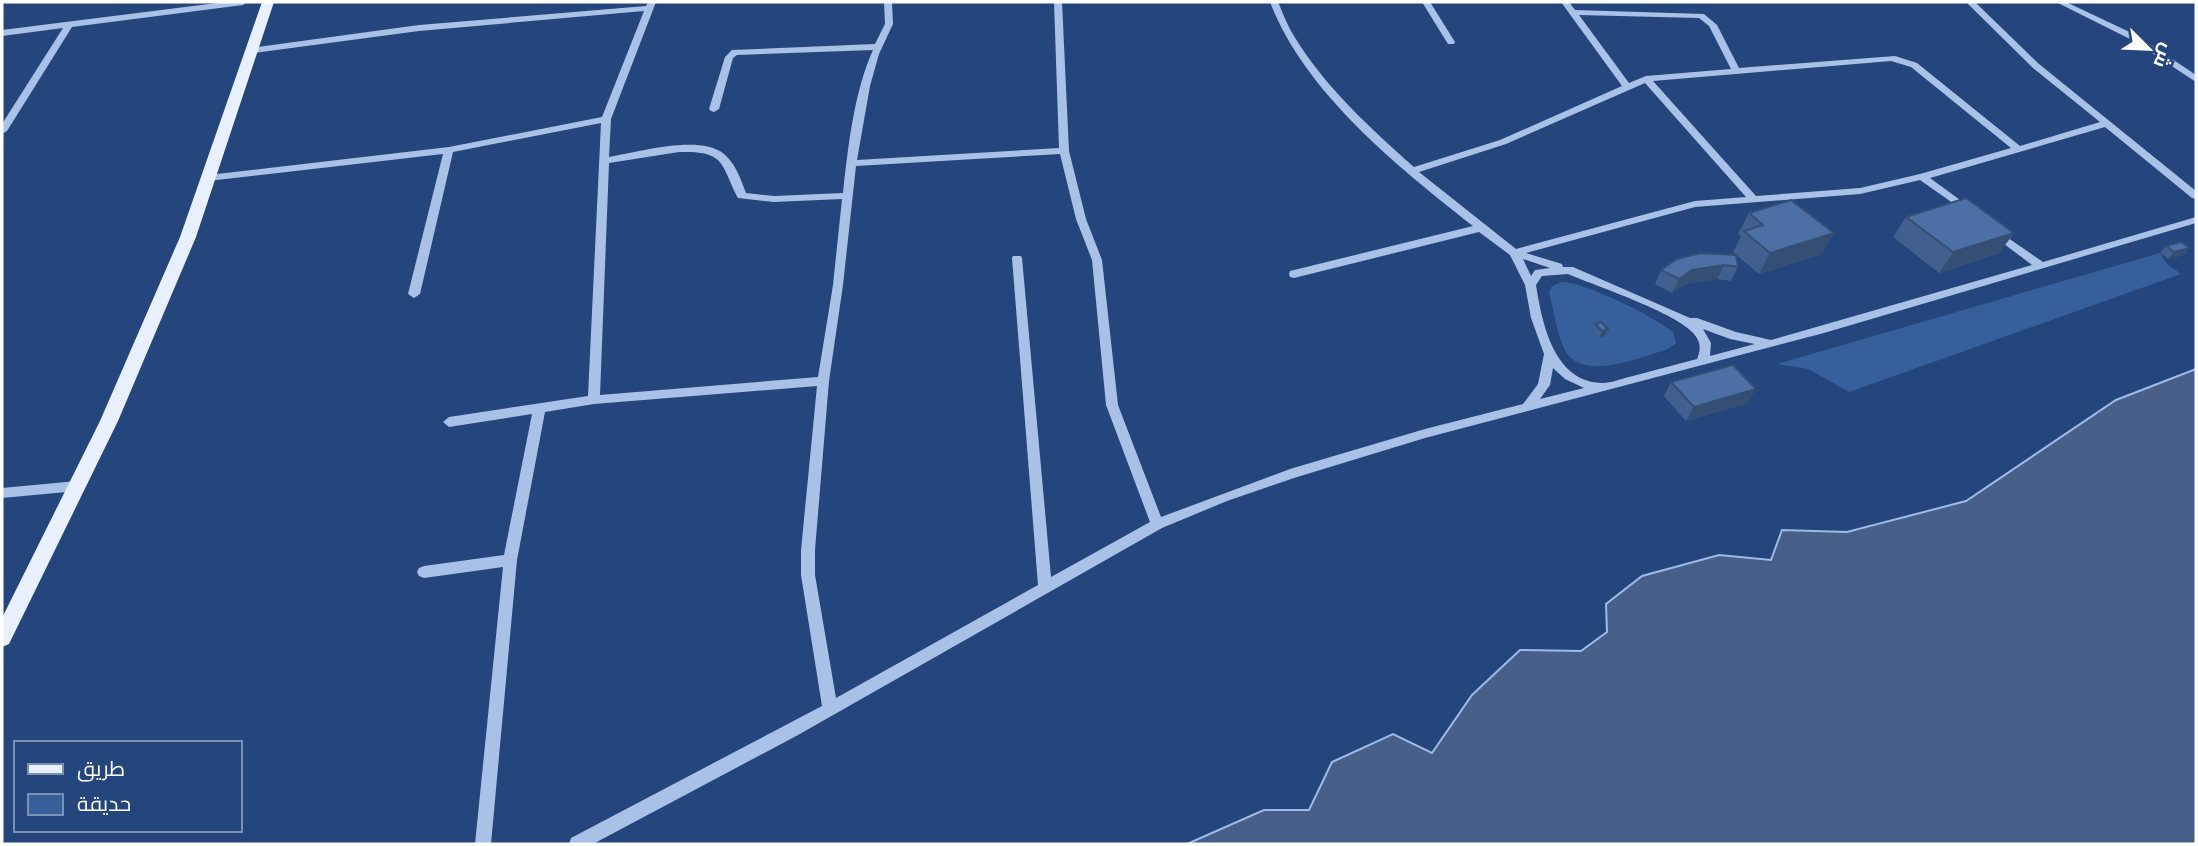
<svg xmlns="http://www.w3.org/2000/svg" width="2198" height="846" font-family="'Alegreya Sans',Cairo,sans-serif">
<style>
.green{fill:#375f9b}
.water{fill:#486089;stroke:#9dbbe6;stroke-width:2}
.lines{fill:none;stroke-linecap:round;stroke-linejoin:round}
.minor{fill:#a9c1e6;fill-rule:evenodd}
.major{fill:#e9f0fd;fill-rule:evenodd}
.wall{fill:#41608f}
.shaded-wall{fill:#354e74}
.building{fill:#4c70a6;stroke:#354e74;stroke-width:2}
</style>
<rect width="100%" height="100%" fill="#24467d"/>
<!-- green -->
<g class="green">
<path d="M 2160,253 L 2167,264 L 2181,274 L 1849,392 L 1808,369 L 1777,364 Z"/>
<path d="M 1561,282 C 1583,281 1655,317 1673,332 L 1676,343 L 1668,349 C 1640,357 1578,385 1563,346 C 1556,330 1554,310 1549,293 L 1551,287 Z"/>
</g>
<!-- water -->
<path class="water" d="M 2196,369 L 2196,844 L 1187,844 L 1264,810 L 1309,810 L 1332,762 L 1393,734 L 1432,753 L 1472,695 L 1520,650 L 1581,651 L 1607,632 L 1606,604 L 1642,576 L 1719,555 L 1771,560 L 1782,530 L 1847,532 L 1966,501 L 2116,400 Z"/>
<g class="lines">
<!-- minor -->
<g class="minor">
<path d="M 225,2 L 247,2 L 243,5 L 72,27 L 7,131 L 2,134 L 2,124 L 63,28 L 2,36 L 2,30 Z"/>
<path d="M 648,2 L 656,2 L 611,119 L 609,157 C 638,152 700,134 724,154 C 736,164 741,180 746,193 L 774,196 L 843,193 C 848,147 854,92 873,50 L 737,55 L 733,58 L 719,109 L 714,112 L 711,111 L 709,109 L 725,57 L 732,50 L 875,44 L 885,24 L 884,2 L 892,2 L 893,24 L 879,54 L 870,86 L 857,160 L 1059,148 L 1054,2 L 1062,2 L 1069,151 L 1086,219 L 1102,260 L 1118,405 L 1161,517 L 1290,469 L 1425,429 L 1523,404 L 1538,384 L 1544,354 L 1531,318 L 1525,285 L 1510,255 L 1479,232 L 1294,278 L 1290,277 L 1289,274 L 1290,271 L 1473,226 C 1398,167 1305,93 1270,2 L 1278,2 C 1283,13 1287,25 1294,36 C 1325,87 1370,128 1414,167 L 1500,140 L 1622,86 L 1561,2 L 1569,2 L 1575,10 L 1704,14 L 1717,25 L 1739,68 L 1895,56 L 1917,63 L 2020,146 L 2100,122 L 2033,68 L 1966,2 L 1975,2 L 2039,64 L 2196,191 L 2196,199 L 2192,198 L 2105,127 L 1930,178 L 1971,208 L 1971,212 L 1967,213 L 1920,180 L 1860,194 L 1695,207 L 1526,253 L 1562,264 L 1563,267 L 1573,267 L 1690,318 L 1697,318 L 1736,332 L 1771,340 L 2032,265 L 1991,234 L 1990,232 L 1991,230 L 1995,229 L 2043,262 L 2196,217 L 2196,223 L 1824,333 L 1425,438 L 1294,478 L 1227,501 L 1162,528 L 798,735 L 593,844 L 569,844 L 571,838 L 822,706 L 801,575 L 801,550 L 817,386 L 594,404 L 545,412 L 517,560 L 491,844 L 475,844 L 503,567 L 424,578 L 419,576 L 417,572 L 419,568 L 424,566 L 504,555 L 532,414 L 449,427 L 443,422 L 449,417 L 588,396 L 601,123 L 453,152 L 420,294 L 414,298 L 408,294 L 443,154 L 208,181 L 203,178 L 208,175 L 449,147 L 602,117 L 644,11 L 419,31 L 254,53 L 251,52 L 251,48 L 419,25 L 646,6 ZM 1579,15 L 1699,18 L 1709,26 L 1731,69 L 1646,76 L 1629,83 ZM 1891,61 L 1911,67 L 2011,148 L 1920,174 L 1860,188 L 1756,196 L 1653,81 ZM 1645,83 L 1746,197 L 1695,201 L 1516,249 L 1419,172 L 1506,144 ZM 679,152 C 726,151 720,163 738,198 L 774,202 L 842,199 L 833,285 L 818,377 L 600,395 L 609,163 ZM 1060,154 L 1076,219 L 1092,260 L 1106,405 L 1150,522 L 1051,577 L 1022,258 L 1021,256 L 1013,256 L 1012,258 L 1038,585 L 836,698 L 815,575 L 815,550 L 829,381 L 843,285 L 856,166 ZM 1523,259 L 1550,268 L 1535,270 L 1531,276 ZM 1568,274 C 1596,286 1677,313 1694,334 C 1701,342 1701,350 1697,359 C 1674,365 1652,371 1629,377 C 1621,379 1611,383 1603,383 C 1554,383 1542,323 1536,285 L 1542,276 ZM 1703,329 L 1730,339 L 1755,344 L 1710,356 L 1711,343 ZM 1553,368 L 1565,379 L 1584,388 L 1540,399 L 1550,385 Z"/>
<path d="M 1422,2 L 1430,2 L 1455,42 L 1454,44 L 1448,44 Z"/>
<path d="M 2056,2 L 2066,2 L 2138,36 L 2196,75 L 2196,82 L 2132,40 Z"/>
<path d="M 77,481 L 82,482 L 83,486 L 82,490 L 77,491 L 2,498 L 2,488 Z"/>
</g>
<!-- major -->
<path class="major" d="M 262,2 L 274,2 L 196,237 L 118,421 L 9,644 L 2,647 L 2,618 L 100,421 L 180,237 Z"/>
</g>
<!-- wall -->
<g class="wall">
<path d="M 1749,213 L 1822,254 L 1759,274 L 1733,252 L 1741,236 L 1738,234 Z"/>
<path d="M 1906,217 L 2014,233 L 1999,253 L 1939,273 L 1893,237 Z"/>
<path d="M 2166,246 L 2190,248 L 2184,255 L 2168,259 L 2160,253 Z"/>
<path d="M 1677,259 L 1738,267 L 1731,281 L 1717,279 L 1685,284 L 1672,293 L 1655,284 L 1661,270 Z"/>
<path d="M 1595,324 L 1608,329 L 1605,336 L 1599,338 L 1592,331 Z"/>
<path d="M 1671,382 L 1748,403 L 1686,421 L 1664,396 Z"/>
</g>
<!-- shaded-wall -->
<g class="shaded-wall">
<path d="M 1834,233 L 1822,254 L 1759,274 L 1770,253 Z"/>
<path d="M 2014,233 L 1999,253 L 1939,273 L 1953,252 Z"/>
<path d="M 2190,248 L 2184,255 L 2168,259 L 2174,252 Z"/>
<path d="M 1724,265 L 1717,279 L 1685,284 L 1672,293 L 1679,279 L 1692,270 Z"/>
<path d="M 1608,329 L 1605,336 L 1599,338 L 1602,331 Z"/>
<path d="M 1756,389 L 1748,403 L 1686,421 L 1694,407 Z"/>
</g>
<!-- building -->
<g class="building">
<path d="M 1966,198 L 2014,233 L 1953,252 L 1906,217 Z"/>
<path d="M 1791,200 L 1834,233 L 1770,253 L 1744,231 L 1763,225 L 1749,213 Z"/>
<path d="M 2181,242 L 2190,248 L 2174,252 L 2166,246 Z"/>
<path d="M 1700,253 L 1736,255 L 1738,267 L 1724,265 L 1692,270 L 1679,279 L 1661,270 L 1677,259 Z"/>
<path d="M 1601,322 L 1608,329 L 1602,331 L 1595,324 Z"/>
<path d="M 1733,365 L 1756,389 L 1694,407 L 1671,382 Z"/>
</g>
<!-- border -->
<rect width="2198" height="846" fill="none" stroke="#ffffff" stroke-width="7"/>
<!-- legend -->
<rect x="14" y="741" width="228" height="91" fill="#24467d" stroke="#7c90b1" stroke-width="2"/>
<rect x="28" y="764" width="35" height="10" fill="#e9f0fd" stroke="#7c90b1" stroke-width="2"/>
<text x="77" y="776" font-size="21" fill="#ffffff">طريق</text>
<rect x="28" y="794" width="35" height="21" fill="#375f9b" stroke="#7c90b1" stroke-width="2"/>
<text x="77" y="811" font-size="21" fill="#ffffff">حديقة</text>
<!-- north arrow -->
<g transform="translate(2149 49) rotate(114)" stroke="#24467d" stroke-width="5" paint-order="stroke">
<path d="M0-5L12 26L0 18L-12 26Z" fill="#ffffff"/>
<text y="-10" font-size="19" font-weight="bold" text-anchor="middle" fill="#ffffff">ش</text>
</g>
</svg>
